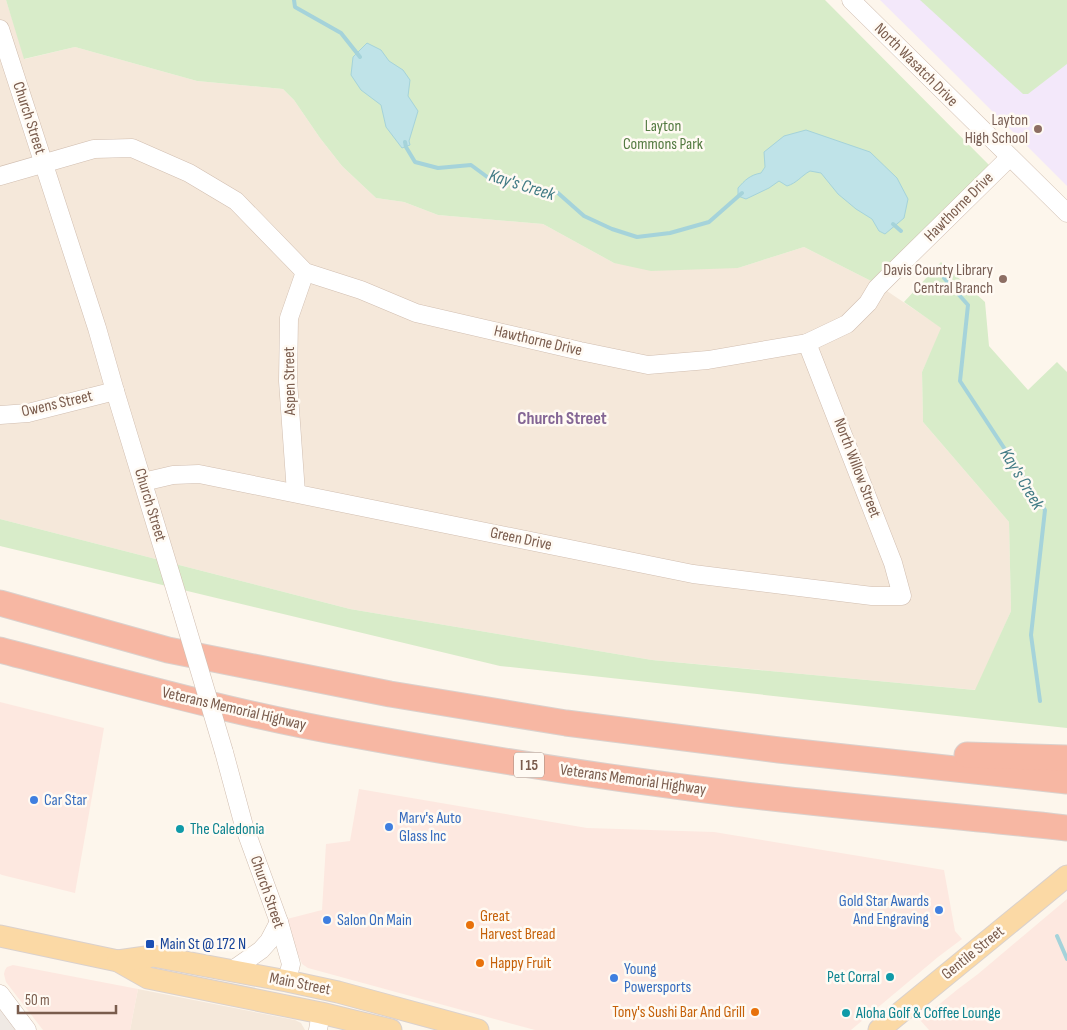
<svg xmlns="http://www.w3.org/2000/svg" width="1067" height="1030" font-family="'Sofia Sans Condensed',sans-serif">
<style>
.residential{fill:#f5e8da}
.commercial{fill:#fde8e0}
.industrial{fill:#efe9e4}
.education{fill:#f3e8fa}
.green{fill:#d8ecc9}
.water{fill:#bfe3e8;stroke:#a5d3da}
.lines{fill:none;stroke-linecap:round;stroke-linejoin:round}
.stream{stroke:#a5d3da;stroke-width:4}
.minor-casing{stroke:#d1beb0;stroke-width:19}
.major-casing{stroke:#dad1cd;stroke-width:23}
.highway-casing{stroke:#dad1cd;stroke-width:27}
.minor{stroke:#fff;stroke-width:18}
.major{stroke:#fbd9a5;stroke-width:21}
.highway{stroke:#f7b7a3;stroke-width:25}
.minor-bridge-casing{stroke:#d1beb0;stroke-width:19;stroke-linecap:butt}
.minor-bridge{stroke:#fff;stroke-width:18}
.education-dot{fill:#8d6e63;stroke:#fffaf3;stroke-width:2}
.shop-dot{fill:#3f7fe0;stroke:#fffaf3;stroke-width:2}
.culture-dot{fill:#0f9aa8;stroke:#fffaf3;stroke-width:2}
.food-dot{fill:#e8710a;stroke:#fffaf3;stroke-width:2}
.transit-dot{fill:#1a4fb4;stroke:#fffaf3;stroke-width:2}
.labels{text-anchor:middle;dominant-baseline:central;stroke-width:5;stroke-linejoin:round;paint-order:stroke}
.shield{fill:#fffaf3;stroke:#a28b7f;stroke-width:1}
.shield-label{font-size:15px;font-weight:bold;fill:#7a5c4d}
.street-label{font-size:16px;fill:#7a5c4d;stroke:#fffaf3}
.education-label{font-size:16px;fill:#785e54;stroke:#fffaf3;text-anchor:end}
.park-label{font-size:16px;fill:#537a41;stroke:#fffaf3}
.shop-label{font-size:16px;fill:#366cbe;stroke:#fffaf3;text-anchor:start}
.culture-label{font-size:16px;fill:#0d838f;stroke:#fffaf3;text-anchor:start}
.food-label{font-size:16px;fill:#c56008;stroke:#fffaf3;text-anchor:start}
.transit-label{font-size:16px;fill:#164399;stroke:#fffaf3;text-anchor:start}
.water-label{font-size:18px;font-style:italic;fill:#437c86;stroke:#fffaf3}
.neighbourhood-label{font-size:18px;font-weight:bold;fill:#846695;stroke:#fffaf3}
</style>
<rect width="100%" height="100%" fill="#fdf6ec"/>
<!-- residential -->
<g class="residential">
<path d="M 0,0 L 6,0 L 25,59 L 75,47 L 197,81 L 283,89 L 294,100 L 320,138 L 342,166 L 376,198 L 404,202 L 438,215 L 543,224 L 614,263 L 738,268 L 804,247 L 875,283 L 942,328 L 922,372 L 923,422 L 1009,522 L 1011,611 L 976,690 L 652,660 L 350,609 L 0,519 Z"/>
<path d="M 138,989 L 295,1020 L 301,1023 L 305,1030 L 130,1030 Z"/>
</g>
<!-- commercial -->
<g class="commercial">
<path d="M 0,702 L 104,728 L 75,893 L 2,875 L 0,874 Z"/>
<path d="M 359,789 L 587,828 L 714,832 L 944,870 L 955,931 L 962,939 L 938,957 L 851,1030 L 535,1030 L 308,968 L 302,964 L 283,920 L 322,910 L 326,844 L 350,841 Z"/>
<path d="M 1067,899 L 1067,1030 L 929,1030 L 920,1020 L 958,989 L 978,974 Z"/>
<path d="M 13,965 L 138,989 L 130,1030 L 43,1030 L 6,982 L 4,974 L 5,970 L 7,967 Z"/>
</g>
<!-- industrial -->
<path class="industrial" d="M 0,1004 L 22,1030 L 0,1030 Z"/>
<!-- education -->
<path class="education" d="M 880,0 L 1067,0 L 1067,186 L 952,71 Z"/>
<!-- green -->
<g class="green">
<path d="M 6,0 L 825,0 L 992,168 L 875,283 L 804,247 L 738,268 L 651,271 L 614,263 L 543,224 L 438,215 L 404,202 L 376,198 L 342,166 L 320,138 L 294,100 L 283,89 L 197,81 L 75,47 L 24,59 Z"/>
<path d="M 920,0 L 1067,0 L 1067,64 L 1028,94 L 1023,94 Z"/>
<path d="M 941,262 L 985,302 L 989,346 L 1028,390 L 1057,362 L 1067,372 L 1067,728 L 500,666 L 0,546 L 0,519 L 350,609 L 652,660 L 975,690 L 1011,611 L 1009,522 L 923,422 L 922,372 L 941,328 L 904,302 Z"/>
</g>
<!-- water -->
<g class="water">
<path d="M 367,43 L 381,50 L 389,61 L 403,70 L 410,80 L 408,96 L 418,111 L 409,141 L 410,145 L 402,148 L 386,127 L 381,105 L 361,90 L 351,75 L 353,57 Z"/>
<path d="M 806,130 L 870,152 L 897,178 L 908,199 L 904,218 L 885,234 L 879,231 L 872,219 L 856,209 L 838,194 L 821,173 L 810,171 C 801,176 797,183 787,186 L 779,181 L 769,188 L 746,199 L 738,196 L 738,188 C 745,180 750,175 761,173 L 765,167 L 764,152 L 784,136 Z"/>
</g>
<g class="lines">
<!-- stream -->
<g class="stream">
<path d="M 294,0 L 295,7 L 341,33 L 360,57"/>
<path d="M 405,142 L 406,147 L 415,162 L 438,168 L 471,165 L 490,179 L 508,178 L 558,193 L 584,216 L 612,229 L 637,237 L 670,233 L 709,222 L 742,193"/>
<path d="M 893,224 L 901,231"/>
<path d="M 944,278 L 968,305 L 960,381 L 1045,510 L 1031,635 L 1040,701"/>
<path d="M 1057,936 L 1067,959"/>
</g>
<defs>
<g id="minor">
<path d="M 851,0 L 1067,213"/>
<path d="M 0,29 L 97,328 L 115,391 L 181,608"/>
<path d="M 0,176 L 94,149 L 132,148 L 189,173 L 236,201 L 305,272 L 361,290 L 416,313 L 580,351 L 648,365 L 708,360 L 807,343 L 847,324 L 868,303 L 877,288 L 893,272 L 1010,157"/>
<path d="M 0,415 L 28,413 L 115,391"/>
<path d="M 143,482 L 173,475 L 199,474 L 693,574 L 872,596 L 902,596 L 893,563 L 807,343"/>
<path d="M 296,493 L 288,381 L 289,318 L 305,272"/>
<path d="M 224,752 L 244,826 L 279,922 L 291,964 L 287,981"/>
<path d="M 231,971 L 261,950 L 269,941 L 279,922"/>
<path d="M 0,994 L 27,1030"/>
<path d="M 318,1030 L 321,1013"/>
</g>
<g id="major">
<path d="M 0,936 L 118,961 L 148,978 L 321,1013 L 391,1030"/>
<path d="M 118,961 L 153,956 L 287,981 L 338,992 L 478,1030"/>
<path d="M 879,1030 L 1067,876"/>
</g>
<g id="highway">
<path d="M 0,603 L 168,650 L 390,694 L 566,723 L 779,750 L 1067,781"/>
<path d="M 0,650 C 116,680 231,713 349,734 C 478,758 607,778 737,794 C 846,807 957,816 1067,828"/>
<path d="M 967,755 L 1067,758"/>
</g>
</defs>
<!-- minor casing -->
<use href="#minor" class="minor-casing"/>
<!-- major casing -->
<use href="#major" class="major-casing"/>
<!-- highway casing -->
<use href="#highway" class="highway-casing"/>
<!-- minor -->
<use href="#minor" class="minor"/>
<!-- major -->
<use href="#major" class="major"/>
<!-- highway -->
<use href="#highway" class="highway"/>
<defs>
<path id="minor-bridge" d="M 181,608 L 224,752"/>
</defs>
<!-- minor-bridge casing -->
<use href="#minor-bridge" class="minor-bridge-casing"/>
<!-- minor-bridge -->
<use href="#minor-bridge" class="minor-bridge"/>
</g>
<!-- markers -->
<g class="education-dot">
<circle cx="1038" cy="129" r="5"/>
<circle cx="1003" cy="279" r="5"/>
</g>
<g class="shop-dot">
<circle cx="34" cy="800" r="5"/>
<circle cx="389" cy="827" r="5"/>
<circle cx="939" cy="910" r="5"/>
<circle cx="327" cy="920" r="5"/>
<circle cx="614" cy="978" r="5"/>
</g>
<g class="culture-dot">
<circle cx="180" cy="829" r="5"/>
<circle cx="890" cy="977" r="5"/>
<circle cx="846" cy="1013" r="5"/>
</g>
<g class="food-dot">
<circle cx="470" cy="925" r="5"/>
<circle cx="480" cy="963" r="5"/>
<circle cx="755" cy="1012" r="5"/>
</g>
<rect class="transit-dot" x="145" y="939" width="10" height="10" rx="2.5"/>
<g class="labels">
<!-- shield labels -->
<rect class="shield" x="514" y="752.5" width="30" height="25" rx="4"/>
<g class="shield-label">
<text x="529" y="765">I 15</text>
</g>
<!-- street labels -->
<g class="street-label">
<text transform="translate(916 65) rotate(45)">North Wasatch Drive</text>
<text transform="translate(29 118) rotate(72)">Church Street</text>
<text transform="translate(959 207) rotate(-45)">Hawthorne Drive</text>
<text transform="translate(538 341) rotate(13)">Hawthorne Drive</text>
<text transform="translate(290 381) rotate(-91)">Aspen Street</text>
<text transform="translate(57 404) rotate(-13)">Owens Street</text>
<text transform="translate(857 468) rotate(69)">North Willow Street</text>
<text transform="translate(150 505) rotate(73)">Church Street</text>
<text transform="translate(521 539) rotate(12)">Green Drive</text>
<text transform="translate(234 709) rotate(13)">Veterans Memorial Highway</text>
<text transform="translate(633 780) rotate(8)">Veterans Memorial Highway</text>
<text transform="translate(267 892) rotate(71)">Church Street</text>
<text transform="translate(973 953) rotate(-39)">Gentile Street</text>
<text transform="translate(300 984) rotate(11)">Main Street</text>
</g>
<!-- education labels -->
<g class="education-label">
<text x="1028" y="120">Layton<tspan x="1028" dy="18">High School</tspan></text>
<text x="993" y="270">Davis County Library<tspan x="993" dy="18">Central Branch</tspan></text>
</g>
<!-- park labels -->
<g class="park-label">
<text x="663" y="126">Layton<tspan x="663" dy="18">Commons Park</tspan></text>
</g>
<!-- shop labels -->
<g class="shop-label">
<text x="44" y="800">Car Star</text>
<text x="399" y="818">Marv's Auto<tspan x="399" dy="18">Glass Inc</tspan></text>
<text x="929" y="901" text-anchor="end">Gold Star Awards<tspan x="929" dy="18">And Engraving</tspan></text>
<text x="337" y="920">Salon On Main</text>
<text x="624" y="969">Young<tspan x="624" dy="18">Powersports</tspan></text>
</g>
<!-- culture labels -->
<g class="culture-label">
<text x="190" y="829">The Caledonia</text>
<text x="880" y="977" text-anchor="end">Pet Corral</text>
<text x="856" y="1013">Aloha Golf &amp; Coffee Lounge</text>
</g>
<!-- food labels -->
<g class="food-label">
<text x="480" y="916">Great<tspan x="480" dy="18">Harvest Bread</tspan></text>
<text x="490" y="963">Happy Fruit</text>
<text x="745" y="1012" text-anchor="end">Tony's Sushi Bar And Grill</text>
</g>
<!-- transit labels -->
<g class="transit-label">
<text x="160" y="944">Main St @ 172 N</text>
</g>
<!-- water labels -->
<g class="water-label">
<text transform="translate(522 185) rotate(17)">Kay's Creek</text>
<text transform="translate(1022 479) rotate(59)">Kay's Creek</text>
</g>
<!-- neighbourhood labels -->
<g class="neighbourhood-label">
<text x="562" y="418">Church Street</text>
</g>
</g>
<!-- scale -->
<path d="M18 1005v8h98v-8" fill="none" stroke="#7a5c4d" stroke-width="2.5"/>
<text x="25" y="1005" font-size="15" fill="#7a5c4d" stroke="#fffaf3" stroke-width="4" paint-order="stroke">50 m</text>
</svg>
